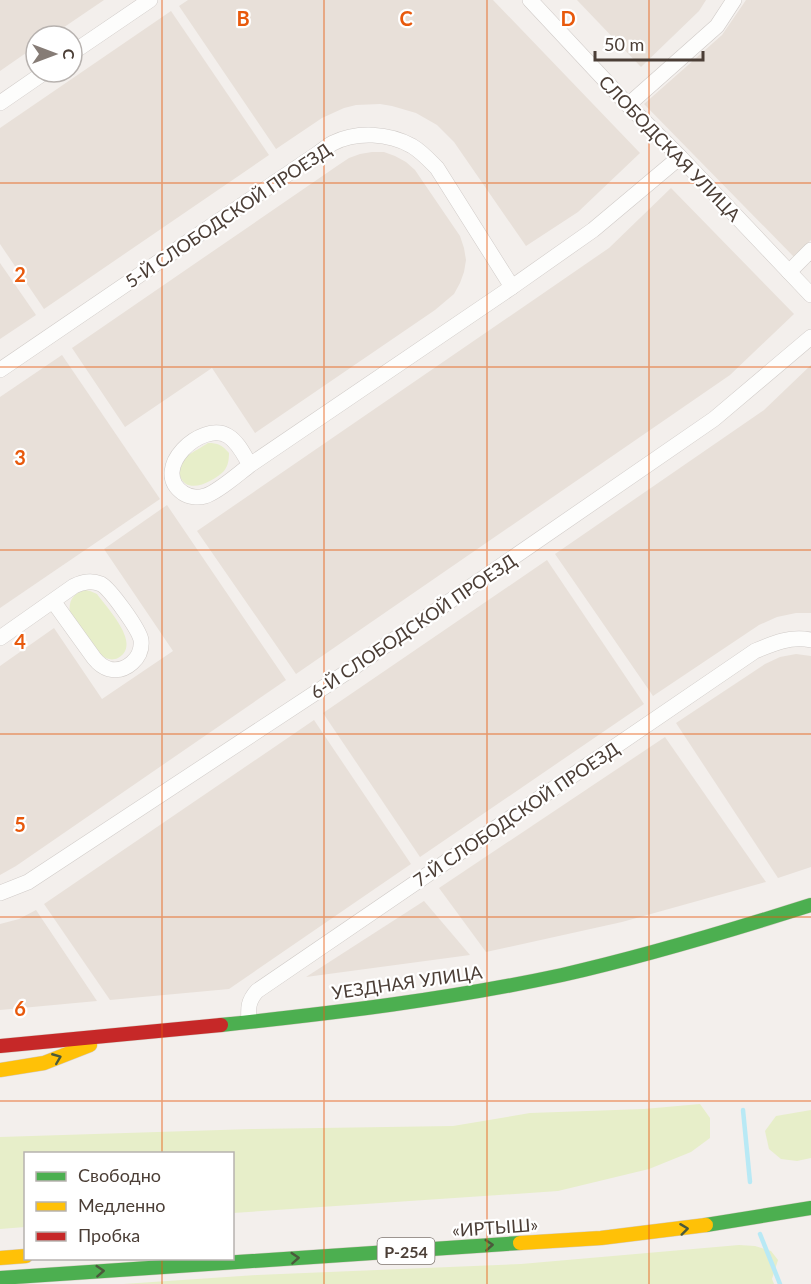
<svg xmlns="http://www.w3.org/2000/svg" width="811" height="1284" font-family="Lato,sans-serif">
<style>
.residential{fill:#e8e0d9}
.green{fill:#e7eec9}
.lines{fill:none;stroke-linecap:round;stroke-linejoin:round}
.stream{stroke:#b8e9f5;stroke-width:4.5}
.street-casing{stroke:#d0cbc8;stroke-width:16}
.fast-casing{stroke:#d5ccc3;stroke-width:15}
.slow-casing{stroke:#d5ccc3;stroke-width:15}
.jam-casing{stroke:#d5ccc3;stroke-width:15}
.street{stroke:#fdfdfc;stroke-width:15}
.fast{stroke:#4caf50;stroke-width:14}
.slow{stroke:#ffc107;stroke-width:14}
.jam{stroke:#c62828;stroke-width:14}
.oneway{stroke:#4b5a3c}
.grid{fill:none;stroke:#e8590c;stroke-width:1.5;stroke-opacity:0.55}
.labels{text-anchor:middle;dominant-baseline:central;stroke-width:4.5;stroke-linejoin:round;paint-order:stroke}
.shield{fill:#fff;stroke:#817872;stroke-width:1.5}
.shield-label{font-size:16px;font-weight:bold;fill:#4b3e36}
.street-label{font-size:18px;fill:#4b3e36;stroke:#fff}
.grid-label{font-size:20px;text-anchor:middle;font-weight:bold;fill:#e8590c;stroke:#fff;stroke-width:4.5;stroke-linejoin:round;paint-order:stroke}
</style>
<rect width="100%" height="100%" fill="#f3efec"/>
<!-- residential -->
<g class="residential">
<path d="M 0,0 L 104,0 L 51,36 L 36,36 L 36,46 L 0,71 Z"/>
<path d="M 188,0 L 493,0 L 640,153 L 578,212 L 526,246 L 454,142 L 437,125 L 416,113 L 392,106 L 380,104 L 356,105 L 344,108 L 322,118 L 276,149 L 179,6 Z"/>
<path d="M 577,0 L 706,0 L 699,11 L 641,67 Z"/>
<path d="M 746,0 L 811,0 L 811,240 L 794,257 L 644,104 L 722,35 Z"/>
<path d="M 171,11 L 269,155 L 44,309 L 0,244 L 0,128 Z"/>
<path d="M 372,152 L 384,152 L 395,156 L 406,162 L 415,170 L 460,236 L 464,248 L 466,260 L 464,272 L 460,283 L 454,294 L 435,310 L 255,433 L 212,368 L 125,427 L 72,348 L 337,166 L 349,158 L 360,154 Z"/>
<path d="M 671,188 L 794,314 L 730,375 L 296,674 L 197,531 L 609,248 Z"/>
<path d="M 0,263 L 36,315 L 0,339 Z"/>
<path d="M 62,355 L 160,499 L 0,608 L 0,397 Z"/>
<path d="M 811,365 L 811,613 L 796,613 L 777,617 L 759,625 L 653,696 L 555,554 L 764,410 Z"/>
<path d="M 167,505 L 286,680 L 16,866 L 0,875 L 0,666 L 54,628 L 102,699 L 173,651 L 104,549 Z"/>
<path d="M 547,560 L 644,704 L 420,857 L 323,713 Z"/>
<path d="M 796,654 L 811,656 L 811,867 L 778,878 L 676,723 L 765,664 L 780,657 Z"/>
<path d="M 314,720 L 411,864 L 229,989 L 110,1000 L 44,904 Z"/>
<path d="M 665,737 L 766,882 L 622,922 L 486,952 L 439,888 Z"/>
<path d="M 424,901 L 470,955 L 306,977 Z"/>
<path d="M 36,910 L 97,1001 L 0,1010 L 0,924 L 19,919 Z"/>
</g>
<!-- green -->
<g class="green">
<path d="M 208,443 C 218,443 222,445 229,453 C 229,460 228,466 224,471 C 214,481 187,496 180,476 C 179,472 178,467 181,462 C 184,456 201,448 208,443 Z"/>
<path d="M 85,590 L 90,591 L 97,594 C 107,608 143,645 118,658 C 112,661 106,659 101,655 C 91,649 77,624 70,613 C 68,601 73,593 85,590 Z"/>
<path d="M 700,1104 L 710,1118 L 710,1138 L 691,1152 L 649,1169 L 558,1191 L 233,1213 L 232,1154 L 26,1154 L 25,1227 L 0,1229 L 0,1137 L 252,1129 L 453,1126 L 530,1113 L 644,1109 Z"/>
<path d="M 811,1110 L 811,1158 L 797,1161 L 781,1159 L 769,1149 L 765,1131 L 776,1116 Z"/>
<path d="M 739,1245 L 755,1246 L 771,1251 L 778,1260 L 772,1279 L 774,1284 L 123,1284 L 257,1275 L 521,1264 Z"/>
</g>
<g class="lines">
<!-- stream -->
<g class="stream">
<path d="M 743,1110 L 750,1182"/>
<path d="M 760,1234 L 780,1284"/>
</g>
<defs>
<g id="street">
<path d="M 530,0 L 628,105 L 680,157 L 811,295"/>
<path d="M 72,53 L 150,0"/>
<path d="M 0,103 L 45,72"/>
<path d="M 628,105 L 717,26 L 734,0"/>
<path d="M 789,272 L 811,250"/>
<path d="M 0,370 L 317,154 C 322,151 327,146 333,143 C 357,131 389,133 412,146 C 422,152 429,160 437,168 L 512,287"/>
<path d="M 250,465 C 244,455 238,442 228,436 C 202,420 149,469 183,493 C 189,497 198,498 205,496 C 218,492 238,474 250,465 L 512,287 L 593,230 L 680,157"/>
<path d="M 0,638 L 74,586 C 83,582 91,580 101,584 C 110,589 139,629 141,640 C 143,658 126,673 109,669 C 102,667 98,663 94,658 L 53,601"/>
<path d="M 0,893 L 28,882 L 347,672 L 714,419 L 811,337"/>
<path d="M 249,1021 C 248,1008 248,1001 257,991 L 755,651 C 774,643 790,636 811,640"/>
</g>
<g id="fast">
<path d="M 221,1025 C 335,1013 450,999 562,975 C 646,956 729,931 811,905"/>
<path d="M 706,1225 L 811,1208"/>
<path d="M 0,1278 L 520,1243"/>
</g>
<g id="slow">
<path d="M 0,1070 L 44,1063 L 90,1045"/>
<path d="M 520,1243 L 601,1238 L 706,1225"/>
<path d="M 0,1258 L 26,1256"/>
</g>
<path id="jam" d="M 0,1046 L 221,1025"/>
</defs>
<!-- street casing -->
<use href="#street" class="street-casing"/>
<!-- fast casing -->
<use href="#fast" class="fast-casing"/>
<!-- slow casing -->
<use href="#slow" class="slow-casing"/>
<!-- jam casing -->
<use href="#jam" class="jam-casing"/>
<!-- street -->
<use href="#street" class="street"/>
<!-- fast -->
<use href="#fast" class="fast"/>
<!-- slow -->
<use href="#slow" class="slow"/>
<!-- jam -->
<use href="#jam" class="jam"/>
</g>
<!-- one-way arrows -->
<defs><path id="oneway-chevron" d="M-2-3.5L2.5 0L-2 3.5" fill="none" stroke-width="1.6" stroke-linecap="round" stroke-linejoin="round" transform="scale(1.5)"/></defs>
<g class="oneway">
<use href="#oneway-chevron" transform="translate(57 1058) rotate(-22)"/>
<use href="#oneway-chevron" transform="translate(684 1229) rotate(-7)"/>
<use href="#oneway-chevron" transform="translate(489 1245) rotate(-4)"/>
<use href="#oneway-chevron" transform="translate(295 1258) rotate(-4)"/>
<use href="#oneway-chevron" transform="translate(100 1271) rotate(-4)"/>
</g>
<!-- grid -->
<path class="grid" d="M 162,0 L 162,1154M 324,0 L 324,1284M 487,0 L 487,1284M 649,0 L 649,1284M 0,183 L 811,183M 0,367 L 811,367M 0,550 L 811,550M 0,734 L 811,734M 0,917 L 811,917M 0,1101 L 811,1101M 162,1258 L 162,1284"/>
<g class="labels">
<!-- shield labels -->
<rect class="shield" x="377.5" y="1238" width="57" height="26" rx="4.5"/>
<g class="shield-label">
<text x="406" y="1251">Р-254</text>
</g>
<!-- street labels -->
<g class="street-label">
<text transform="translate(670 148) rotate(46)">СЛОБОДСКАЯ УЛИЦА</text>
<text transform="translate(228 215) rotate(-34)">5-Й СЛОБОДСКОЙ ПРОЕЗД</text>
<text transform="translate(413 626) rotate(-34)">6-Й СЛОБОДСКОЙ ПРОЕЗД</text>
<text transform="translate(516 814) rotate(-34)">7-Й СЛОБОДСКОЙ ПРОЕЗД</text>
<text transform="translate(407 982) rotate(-8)">УЕЗДНАЯ УЛИЦА</text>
<text transform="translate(495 1227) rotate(-4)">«ИРТЫШ»</text>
</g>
</g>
<g class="grid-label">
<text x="243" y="26">B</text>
<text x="406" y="26">C</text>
<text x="568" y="26">D</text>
<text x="20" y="282">2</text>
<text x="20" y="465">3</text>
<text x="20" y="649">4</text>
<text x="20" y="832">5</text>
<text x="20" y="1016">6</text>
</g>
<!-- legend -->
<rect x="24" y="1152" width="210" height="108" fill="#ffffff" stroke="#b7b2af" stroke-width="1.5"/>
<rect x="36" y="1172" width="30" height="9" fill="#4caf50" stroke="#b7b2af" stroke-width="1.5"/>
<text x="78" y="1182" font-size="18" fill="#4b3e36">Свободно</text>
<rect x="36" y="1202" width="30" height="9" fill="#ffc107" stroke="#b7b2af" stroke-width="1.5"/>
<text x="78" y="1212" font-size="18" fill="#4b3e36">Медленно</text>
<rect x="36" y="1232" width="30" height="9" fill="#c62828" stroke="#b7b2af" stroke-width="1.5"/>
<text x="78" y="1242" font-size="18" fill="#4b3e36">Пробка</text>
<!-- north arrow -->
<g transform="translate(54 54) rotate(90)"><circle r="28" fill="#ffffff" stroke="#b7b2af" stroke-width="1.5"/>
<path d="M0-4.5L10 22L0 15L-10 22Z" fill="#867c76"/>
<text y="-9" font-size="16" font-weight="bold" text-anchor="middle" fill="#4b3e36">С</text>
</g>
<!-- scale -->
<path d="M595 51v9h108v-9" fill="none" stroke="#4b3e36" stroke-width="3"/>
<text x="604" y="51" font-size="18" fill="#4b3e36" stroke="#ffffff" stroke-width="4.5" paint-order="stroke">50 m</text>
</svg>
